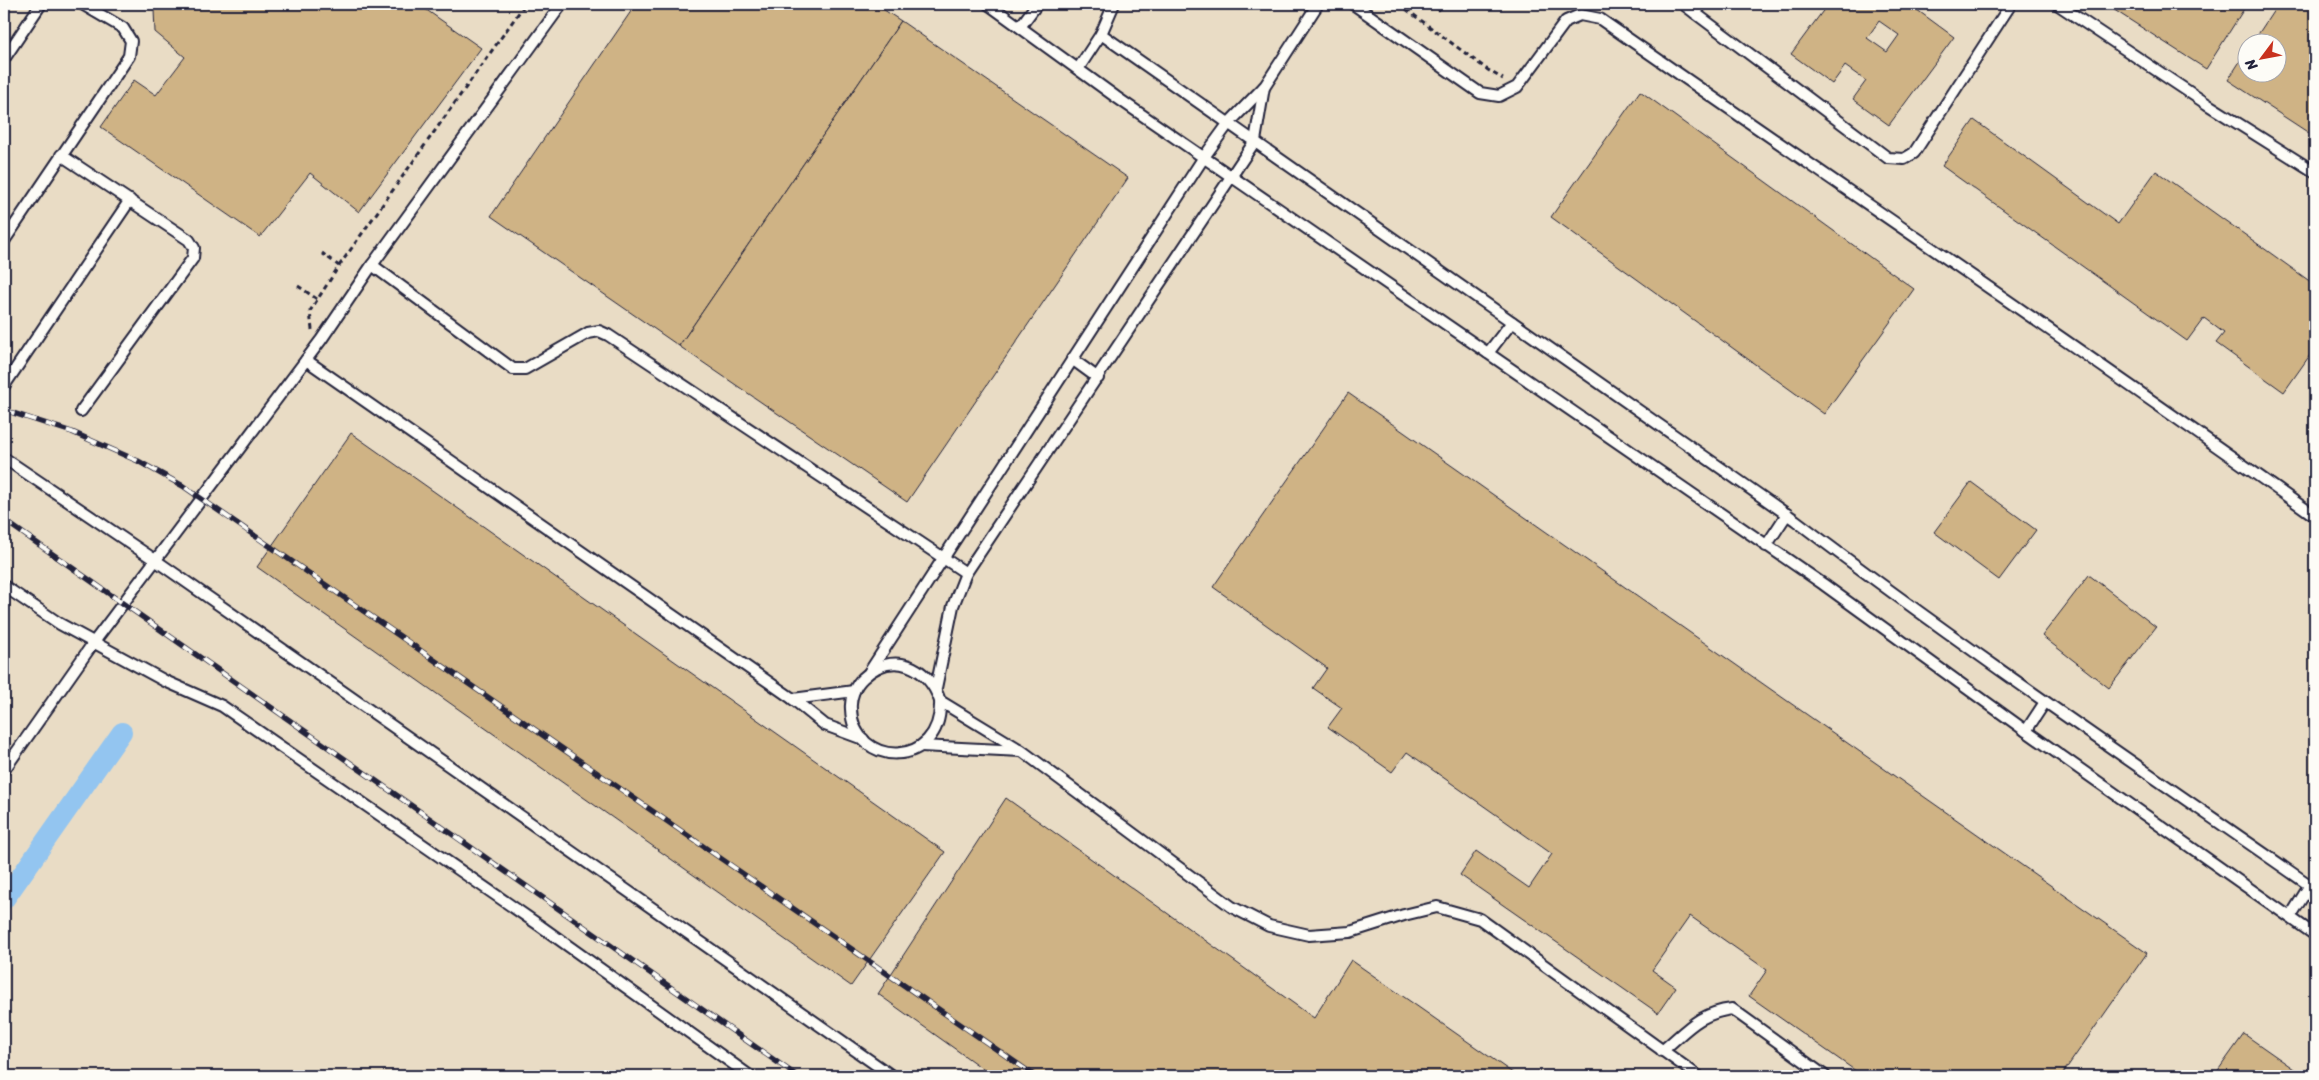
<svg xmlns="http://www.w3.org/2000/svg" width="2319" height="1080" font-family="Sriracha,sans-serif">
<style>
.built{fill:#e9dcc5;fill-rule:evenodd}
.lines{fill:none;stroke-linecap:round;stroke-linejoin:round}
.canal{stroke:#93c5f0;stroke-width:20}
.building{fill:#cfb385;stroke:#22223b;fill-rule:evenodd}
.lane-casing{stroke:#22223b;stroke-width:14}
.path{stroke:#22223b;stroke-width:3;stroke-dasharray:5 4;stroke-linecap:butt}
.lane{stroke:#fdfcf7;stroke-width:10}
.rail-casing{stroke:#22223b;stroke-width:5.5}
.rail{stroke:#fdfcf7;stroke-width:4;stroke-dasharray:11;stroke-linecap:butt}
</style>
<rect width="100%" height="100%" fill="#f4ede0"/>
<filter id="ink" filterUnits="userSpaceOnUse"><feTurbulence type="fractalNoise" baseFrequency=".02" numOctaves="2"/><feDisplacementMap in="SourceGraphic" scale="10" xChannelSelector="R" yChannelSelector="G"/><feConvolveMatrix kernelMatrix="1 2 1 2 8 2 1 2 1" color-interpolation-filters="sRGB"/></filter>
<g filter="url(#ink)">
<!-- built -->
<path class="built" d="M 4,4 L 2315,4 L 2315,1076 L 4,1076 ZM 2246,42 L 2276,42 L 2276,72 L 2246,72 Z"/>
<g class="lines">
<!-- canal -->
<path class="canal" d="M 4,900 L 122,732"/>
</g>
<!-- building -->
<g class="building">
<path d="M 157,4 L 418,4 L 481,48 L 359,212 L 310,173 L 260,237 L 101,127 L 134,80 L 156,95 L 185,57 L 155,32 L 154,10 Z"/>
<path d="M 636,4 L 875,4 L 901,21 L 679,346 L 491,216 Z"/>
<path d="M 1429,4 L 1444,4 L 1439,11 Z"/>
<path d="M 1828,4 L 1909,4 L 1954,37 L 1889,125 L 1853,99 L 1866,81 L 1845,66 L 1832,84 L 1791,54 ZM 1879,21 L 1899,35 L 1887,52 L 1867,38 Z"/>
<path d="M 2105,4 L 2247,4 L 2206,69 Z"/>
<path d="M 2278,4 L 2315,4 L 2315,137 L 2228,80 L 2246,52 L 2246,72 L 2276,72 L 2276,42 L 2253,42 Z"/>
<path d="M 901,21 L 1128,178 L 907,502 L 679,346 Z"/>
<path d="M 1640,91 L 1914,289 L 1824,414 L 1551,217 Z"/>
<path d="M 1974,120 L 2118,224 L 2156,171 L 2315,285 L 2315,348 L 2284,392 L 2216,343 L 2224,333 L 2204,318 L 2187,341 L 1942,166 Z"/>
<path d="M 1348,393 L 2147,953 L 2061,1076 L 1863,1076 L 1749,996 L 1767,970 L 1690,916 L 1652,970 L 1676,987 L 1658,1013 L 1460,875 L 1476,851 L 1529,888 L 1552,854 L 1407,752 L 1392,772 L 1328,727 L 1342,708 L 1313,688 L 1327,668 L 1213,587 Z"/>
<path d="M 351,433 L 945,852 L 851,986 L 257,567 Z"/>
<path d="M 1971,482 L 2036,530 L 1999,580 L 1934,532 Z"/>
<path d="M 2089,575 L 2156,627 L 2109,688 L 2042,636 Z"/>
<path d="M 1006,798 L 1314,1018 L 1351,960 L 1517,1076 L 993,1076 L 878,994 Z"/>
<path d="M 2244,1034 L 2304,1076 L 2214,1076 Z"/>
</g>
<g class="lines">
<defs>
<g id="lane">
<path d="M 988,4 L 1116,97 L 1823,584 L 2026,731 L 2315,935"/>
<path d="M 1353,4 L 1480,93 L 1499,96 L 1517,87 L 1566,21 L 1580,15 L 1600,19 C 1838,185 2079,347 2315,516"/>
<path d="M 1683,4 L 1888,158 L 1904,159 L 1914,153 L 2011,4"/>
<path d="M 2057,4 L 2207,104 L 2315,172"/>
<path d="M 1695,13 L 1702,4"/>
<path d="M 1020,27 L 1037,4"/>
<path d="M 1101,34 L 1795,520 C 1965,649 2141,768 2315,889"/>
<path d="M 4,59 L 41,4"/>
<path d="M 1078,69 L 1101,34 L 1114,4"/>
<path d="M 61,155 L 189,240 L 194,248 L 193,258 L 81,411"/>
<path d="M 4,241 L 129,56 L 131,41 L 123,28 L 82,4"/>
<path d="M 372,265 L 513,369 L 525,369 L 588,333 L 599,331 L 608,335 L 966,573"/>
<path d="M 1488,353 L 1512,322"/>
<path d="M 1072,359 L 1098,378"/>
<path d="M 306,360 L 793,699 L 825,725 L 863,739"/>
<path d="M 4,386 L 130,200"/>
<path d="M 4,458 L 155,560 L 892,1076"/>
<path d="M 1766,546 L 1787,514"/>
<path d="M 4,586 L 60,624 L 165,681 L 222,706 L 539,925 L 750,1076"/>
<path d="M 870,671 L 1204,157 L 1228,124 L 1265,86 L 1318,4"/>
<path d="M 936,688 L 953,606 L 966,573 L 1255,141 L 1264,87"/>
<path d="M 793,699 L 854,691"/>
<path d="M 940,701 C 943,770 853,769 851,709 C 850,698 855,685 863,678 C 892,650 928,665 940,701 L 1022,751 L 1232,907 L 1269,926 L 1309,935 L 1350,932 L 1404,915 L 1437,907 L 1480,919 L 1698,1076"/>
<path d="M 2026,731 L 2045,702"/>
<path d="M 921,746 L 1021,751"/>
<path d="M 4,770 L 94,642 L 321,340 L 372,265 L 562,4"/>
<path d="M 2290,917 L 2310,885"/>
<path d="M 1662,1051 C 1687,1030 1699,1013 1732,1009 L 1825,1076"/>
</g>
</defs>
<!-- lane casing -->
<use href="#lane" class="lane-casing"/>
<!-- path -->
<g class="path">
<path d="M 1399,4 L 1488,70 L 1503,79"/>
<path d="M 339,266 L 525,4"/>
<path d="M 298,286 L 317,299"/>
<path d="M 312,330 L 310,311 L 339,266 L 322,253"/>
</g>
<!-- lane -->
<use href="#lane" class="lane"/>
<defs>
<g id="rail">
<path d="M 4,410 L 72,432 L 138,461 L 183,486 L 1035,1076"/>
<path d="M 4,520 L 797,1076"/>
</g>
</defs>
<!-- rail casing -->
<use href="#rail" class="rail-casing"/>
<!-- rail -->
<use href="#rail" class="rail"/>
</g>
</g>
<!-- margin -->
<rect width="2319" height="1080" fill="none" stroke="#fdfcf7" stroke-width="20"/>
<rect x="10" y="10" width="2299" height="1060" fill="none" stroke="#22223b" stroke-width="2" filter="url(#ink)"/>
<!-- north arrow -->
<g transform="translate(2262 58) rotate(238)"><circle r="24" fill="#fdfcf7" stroke="#a5a5ac"/>
<path d="M0-4L9 19L0 12L-9 19Z" fill="#c8321e"/>
<text y="-8" font-size="14" font-weight="bold" text-anchor="middle" fill="#22223b">N</text>
</g>
</svg>
